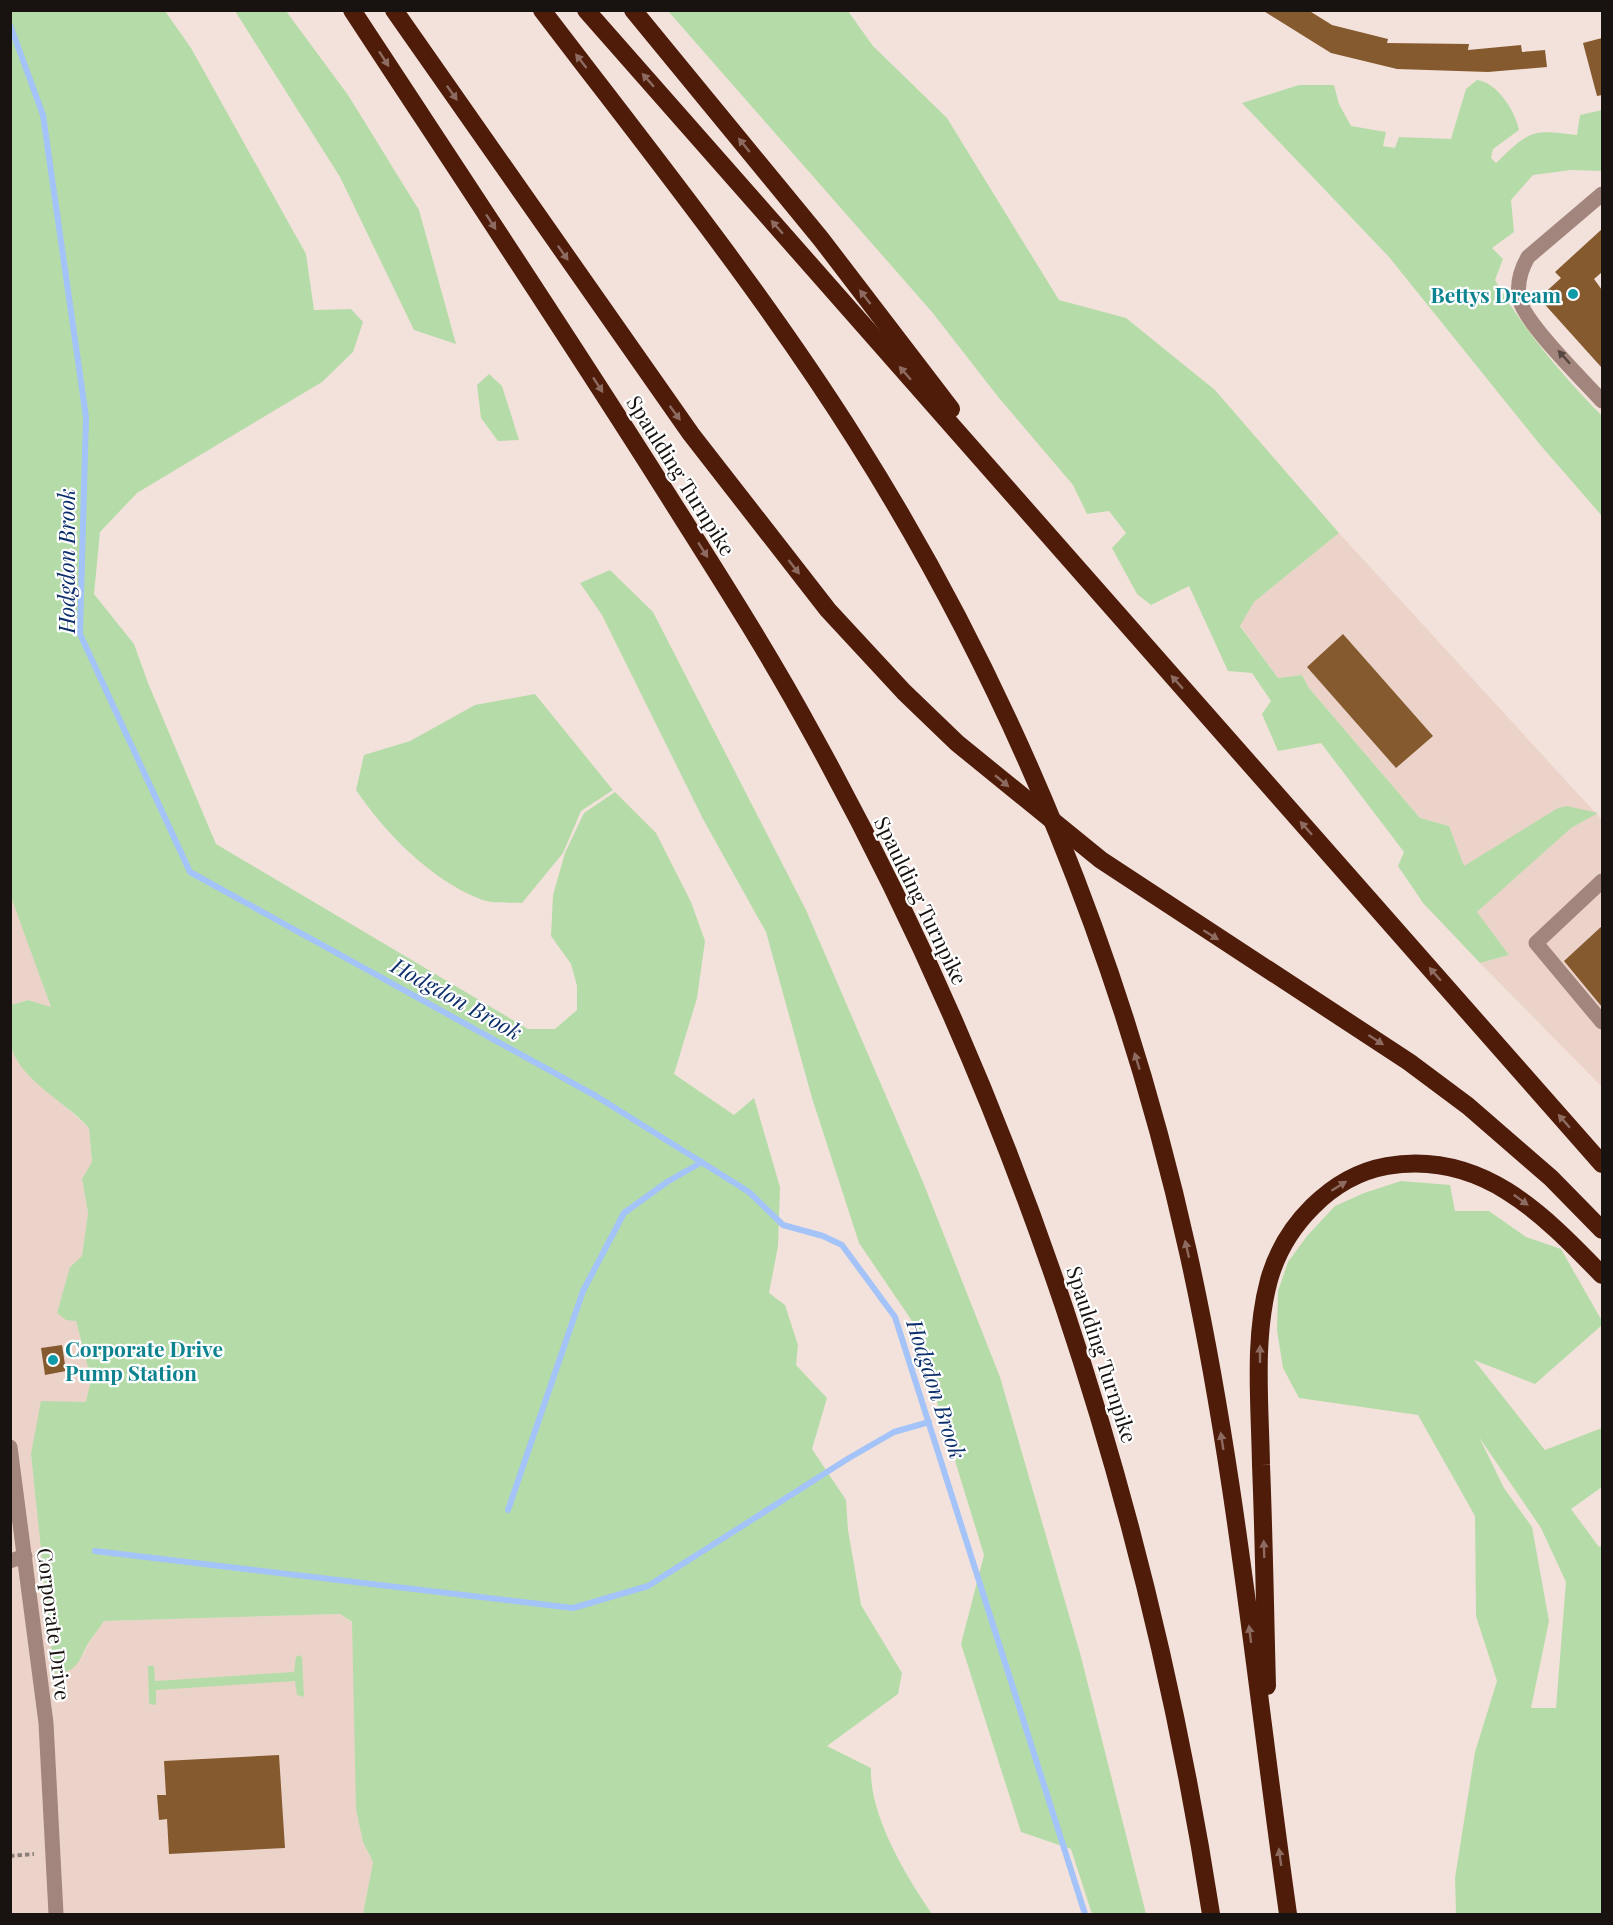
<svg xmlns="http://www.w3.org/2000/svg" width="1613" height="1925" font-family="'Playfair Display',serif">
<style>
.built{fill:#ecd3c9}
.green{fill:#b5dca8;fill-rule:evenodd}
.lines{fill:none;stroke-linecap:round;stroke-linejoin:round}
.stream{stroke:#a4c3f8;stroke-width:6}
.building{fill:#865a2f}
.path{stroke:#8c807b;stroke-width:4;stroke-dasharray:4.5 3;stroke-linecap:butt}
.minor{stroke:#a2867d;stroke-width:15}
.highway{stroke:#4f1c0a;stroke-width:18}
.oneway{fill:#8d6b60}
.oneway2{fill:#564641}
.culture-dot{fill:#0f9aa8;stroke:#fff;stroke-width:2}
.labels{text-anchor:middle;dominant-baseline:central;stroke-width:4.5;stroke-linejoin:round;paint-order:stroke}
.culture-label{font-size:21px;font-weight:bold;fill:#0d838f;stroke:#fff;text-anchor:end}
.street-label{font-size:21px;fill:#181210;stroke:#fff}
.water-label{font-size:22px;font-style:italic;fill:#0d306c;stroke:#fff}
</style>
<rect width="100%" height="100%" fill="#f3e2db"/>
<!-- built -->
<g class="built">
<path d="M 1339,533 L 1602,820 L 1602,1087 L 1480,963 L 1509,955 L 1476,912 L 1449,826 L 1420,818 L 1309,688 L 1302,675 L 1278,678 L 1240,625 L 1254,602 Z"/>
<path d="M 10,894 L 29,941 L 51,1008 L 28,1000 L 11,1005 Z"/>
<path d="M 10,1047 L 21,1065 L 37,1082 L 89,1128 L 92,1162 L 82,1179 L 88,1213 L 85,1240 L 82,1257 L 70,1267 L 76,1321 L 91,1379 L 87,1402 L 31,1454 L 43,1557 L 83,1656 L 88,1644 L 104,1621 L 340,1614 L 352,1623 L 363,1842 L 373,1862 L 363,1914 L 11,1914 Z"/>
</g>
<!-- green -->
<g class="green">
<path d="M 11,10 L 165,11 L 191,48 L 306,254 L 314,310 L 351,309 L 363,322 L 353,352 L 322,382 L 137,493 L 100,532 L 94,594 L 134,644 L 148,683 L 216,844 L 528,1029 L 555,1029 L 577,1010 L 577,986 L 571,964 L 551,936 L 553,895 L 565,853 L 584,813 L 615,792 L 656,833 L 691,902 L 705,941 L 697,998 L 674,1074 L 734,1115 L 754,1098 L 780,1187 L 778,1246 L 769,1293 L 785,1305 L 798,1345 L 796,1365 L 827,1398 L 812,1449 L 846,1500 L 848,1530 L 861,1605 L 902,1673 L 898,1694 L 827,1746 L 871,1768 C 869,1815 906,1876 932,1914 L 363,1914 L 373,1862 L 363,1842 L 356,1809 L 352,1622 L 340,1614 L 104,1621 C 99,1629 92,1637 87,1645 C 79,1662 75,1674 54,1673 L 31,1454 L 41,1401 L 86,1402 L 91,1379 L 76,1321 L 66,1320 L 57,1313 L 70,1267 L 82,1256 L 88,1213 L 82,1179 L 92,1162 L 89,1128 C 66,1102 22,1082 11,1047 C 7,1036 10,1017 11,1005 L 28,1000 L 51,1007 L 10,894 Z"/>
<path d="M 235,11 L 286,11 L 348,95 L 419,210 L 456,344 L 414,330 L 340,177 Z"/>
<path d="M 668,11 L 848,11 L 873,46 L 947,118 L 1059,300 L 1126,318 L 1215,390 L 1339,533 L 1254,602 L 1240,626 L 1278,678 L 1302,675 L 1309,688 L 1420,818 L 1449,826 L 1464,866 L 1558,808 L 1567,806 L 1598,813 L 1571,828 L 1477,912 L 1509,955 L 1480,963 L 1423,903 L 1398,866 L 1404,852 L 1321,743 L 1278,751 L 1262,714 L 1271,701 L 1252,673 L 1228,671 L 1189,586 L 1151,605 L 1137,594 L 1112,548 L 1126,533 L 1109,511 L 1087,514 L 1073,485 L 999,398 L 932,312 Z"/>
<path d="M 1477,80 C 1498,83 1515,111 1519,130 L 1493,149 L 1491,158 L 1496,163 C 1530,130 1531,129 1577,135 L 1580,115 L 1602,110 L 1602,171 L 1571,170 L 1533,175 L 1511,200 L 1514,232 L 1492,248 L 1503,259 L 1495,280 C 1523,329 1563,376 1602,416 L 1602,516 L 1542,447 L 1389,257 L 1242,103 L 1299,85 L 1334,85 L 1339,104 L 1351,126 L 1386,132 L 1383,146 L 1395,148 L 1399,137 L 1451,139 L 1466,89 Z"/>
<path d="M 489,374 L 502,386 L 519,440 L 498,441 L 481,418 L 477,385 Z"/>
<path d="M 610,570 L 653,612 L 806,910 L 923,1182 L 1000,1377 L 1080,1653 L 1146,1914 L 1092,1914 L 1071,1849 L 1021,1832 L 961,1644 L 984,1555 L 912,1321 L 859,1243 L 812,1098 L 766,932 L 703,819 L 602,615 L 580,583 Z"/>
<path d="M 535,694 L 613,790 L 581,811 L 563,853 L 522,903 C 509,902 492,904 480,899 C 430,879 386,834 356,790 L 364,755 L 410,741 L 475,705 Z"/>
<path d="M 1401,1181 L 1450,1185 L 1455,1211 L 1489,1211 L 1526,1237 L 1561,1249 L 1602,1321 L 1602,1325 L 1535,1384 L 1474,1360 L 1545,1450 L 1602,1428 L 1602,1487 L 1571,1509 L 1599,1547 L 1602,1545 L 1602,1914 L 1456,1914 L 1455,1878 L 1475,1752 L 1497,1681 L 1476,1616 L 1475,1516 L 1418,1415 L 1299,1398 L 1283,1368 L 1277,1330 L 1278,1291 L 1288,1262 L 1307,1236 L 1335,1206 L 1364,1193 ZM 1479,1437 L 1541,1528 L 1566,1582 L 1556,1708 L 1531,1708 L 1549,1621 L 1532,1527 L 1504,1488 Z"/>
<path d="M 299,1655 L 302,1657 L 304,1697 L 297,1695 L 295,1681 L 156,1690 L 156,1705 L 149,1704 L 148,1666 L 154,1666 L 155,1681 L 294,1672 L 296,1657 Z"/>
</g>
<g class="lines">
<!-- stream -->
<g class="stream">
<path d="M 10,25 L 43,115 L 86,417 L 80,634 L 190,872 L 596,1096 L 749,1192 L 783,1225 L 823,1236 L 842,1245 L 895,1317 L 1085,1914"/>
<path d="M 508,1510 L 583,1291 L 624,1213 L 667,1182 L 702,1162"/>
<path d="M 95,1551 L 573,1608 L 648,1586 L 849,1458 L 894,1432 L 929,1422"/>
</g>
</g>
<!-- building -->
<g class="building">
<path d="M 1262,10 L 1308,10 L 1332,25 L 1388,39 L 1387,43 L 1469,44 L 1468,50 L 1521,45 L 1522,52 L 1545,50 L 1547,67 L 1488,72 L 1397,69 L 1331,53 Z"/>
<path d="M 1602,38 L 1602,95 L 1597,96 L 1583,43 Z"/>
<path d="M 1602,229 L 1602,272 L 1594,279 L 1602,290 L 1602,368 L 1539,298 L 1561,278 L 1555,272 Z"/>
<path d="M 1343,634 L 1433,736 L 1396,768 L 1307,667 Z"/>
<path d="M 1602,926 L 1602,1007 L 1564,961 Z"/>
<path d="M 62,1345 L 66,1371 L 45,1375 L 41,1348 Z"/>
<path d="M 279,1755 L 285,1848 L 169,1854 L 167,1819 L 159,1820 L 157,1795 L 166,1795 L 164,1761 Z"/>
</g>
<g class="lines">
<!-- path -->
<path class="path" d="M 10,1856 L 34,1854"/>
<!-- minor -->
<g class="minor">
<path d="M 1602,194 L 1528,257 C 1520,271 1516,285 1520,301 C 1527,325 1583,380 1602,401"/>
<path d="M 1602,881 L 1536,943 L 1602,1022"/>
<path d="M 10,1447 L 46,1723 L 56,1914"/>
<path d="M 10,1561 L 25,1556"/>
</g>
<!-- highway -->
<g class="highway">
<path d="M 352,10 C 455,167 559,323 659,481 C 712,565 766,648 813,735 C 1016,1102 1147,1501 1211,1914"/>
<path d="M 394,10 L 691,434 L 828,610 L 904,692 L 957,743 L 1101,860 L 1409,1062 L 1468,1106 L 1551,1178 L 1602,1230"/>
<path d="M 542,10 C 650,152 762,291 857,442 C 1013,689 1125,967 1188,1252 C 1236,1468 1257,1696 1288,1914"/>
<path d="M 586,10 L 1602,1164"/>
<path d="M 633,10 L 821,239 L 951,409"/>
<path d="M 1267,1686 C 1265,1613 1264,1539 1261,1465 C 1260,1404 1253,1339 1269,1280 C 1284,1226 1331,1176 1387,1166 C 1481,1150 1542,1213 1602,1275"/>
</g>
</g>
<!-- one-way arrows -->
<defs><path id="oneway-solid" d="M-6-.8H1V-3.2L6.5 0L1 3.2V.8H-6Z" transform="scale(1.5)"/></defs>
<g class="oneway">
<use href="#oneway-solid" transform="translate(384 59) rotate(57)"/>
<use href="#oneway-solid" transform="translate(581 61) rotate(-128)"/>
<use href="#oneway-solid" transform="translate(648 80) rotate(-131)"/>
<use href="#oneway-solid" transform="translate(452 93) rotate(55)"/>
<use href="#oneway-solid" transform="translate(744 145) rotate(-129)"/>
<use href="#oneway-solid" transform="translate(491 222) rotate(57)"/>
<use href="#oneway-solid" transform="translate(777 227) rotate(-131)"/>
<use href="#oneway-solid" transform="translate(563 253) rotate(55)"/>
<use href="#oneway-solid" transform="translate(865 297) rotate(-128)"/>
<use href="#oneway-solid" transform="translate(905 373) rotate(-131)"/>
<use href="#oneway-solid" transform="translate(598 385) rotate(57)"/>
<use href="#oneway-solid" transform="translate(675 413) rotate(54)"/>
<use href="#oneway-solid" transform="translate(703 550) rotate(58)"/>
<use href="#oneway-solid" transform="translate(794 567) rotate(52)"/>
<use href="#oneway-solid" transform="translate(1177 682) rotate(-132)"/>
<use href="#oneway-solid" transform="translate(1002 781) rotate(40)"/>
<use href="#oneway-solid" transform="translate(1306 828) rotate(-132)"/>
<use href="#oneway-solid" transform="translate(1211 935) rotate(32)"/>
<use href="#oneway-solid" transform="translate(1435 974) rotate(-131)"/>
<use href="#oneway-solid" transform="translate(1376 1040) rotate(33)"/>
<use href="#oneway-solid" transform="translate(1137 1061) rotate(-107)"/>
<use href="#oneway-solid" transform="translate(1564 1121) rotate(-131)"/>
<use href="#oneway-solid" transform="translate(1339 1186) rotate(-32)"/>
<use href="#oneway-solid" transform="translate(1521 1200) rotate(36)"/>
<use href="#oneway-solid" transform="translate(1187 1249) rotate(-103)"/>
<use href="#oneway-solid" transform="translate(1260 1354) rotate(-90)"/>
<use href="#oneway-solid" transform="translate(1222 1441) rotate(-99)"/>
<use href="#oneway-solid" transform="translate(1264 1549) rotate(-92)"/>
<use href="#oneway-solid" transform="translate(1250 1634) rotate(-97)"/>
<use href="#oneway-solid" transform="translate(1280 1857) rotate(-98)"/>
</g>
<use class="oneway2" href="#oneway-solid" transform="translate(1564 357) rotate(-132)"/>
<!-- markers -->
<g class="culture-dot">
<circle cx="1573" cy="294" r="6"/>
<circle cx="53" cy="1360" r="6"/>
</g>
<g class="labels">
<!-- culture labels -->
<g class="culture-label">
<text x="1561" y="294">Bettys Dream</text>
<text x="65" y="1348" text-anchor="start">Corporate Drive<tspan x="65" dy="24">Pump Station</tspan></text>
</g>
<!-- street labels -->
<g class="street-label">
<text transform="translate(682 475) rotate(58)">Spaulding Turnpike</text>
<text transform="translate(922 900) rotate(64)">Spaulding Turnpike</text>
<text transform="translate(1103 1354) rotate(72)">Spaulding Turnpike</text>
<text transform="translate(55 1624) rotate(83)">Corporate Drive</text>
</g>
<!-- water labels -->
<g class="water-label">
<text transform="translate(66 561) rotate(-90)">Hodgdon Brook</text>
<text transform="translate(457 998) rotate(29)">Hodgdon Brook</text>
<text transform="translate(937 1389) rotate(72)">Hodgdon Brook</text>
</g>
</g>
<!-- border -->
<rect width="1613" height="1925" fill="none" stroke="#181210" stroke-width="24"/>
</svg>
